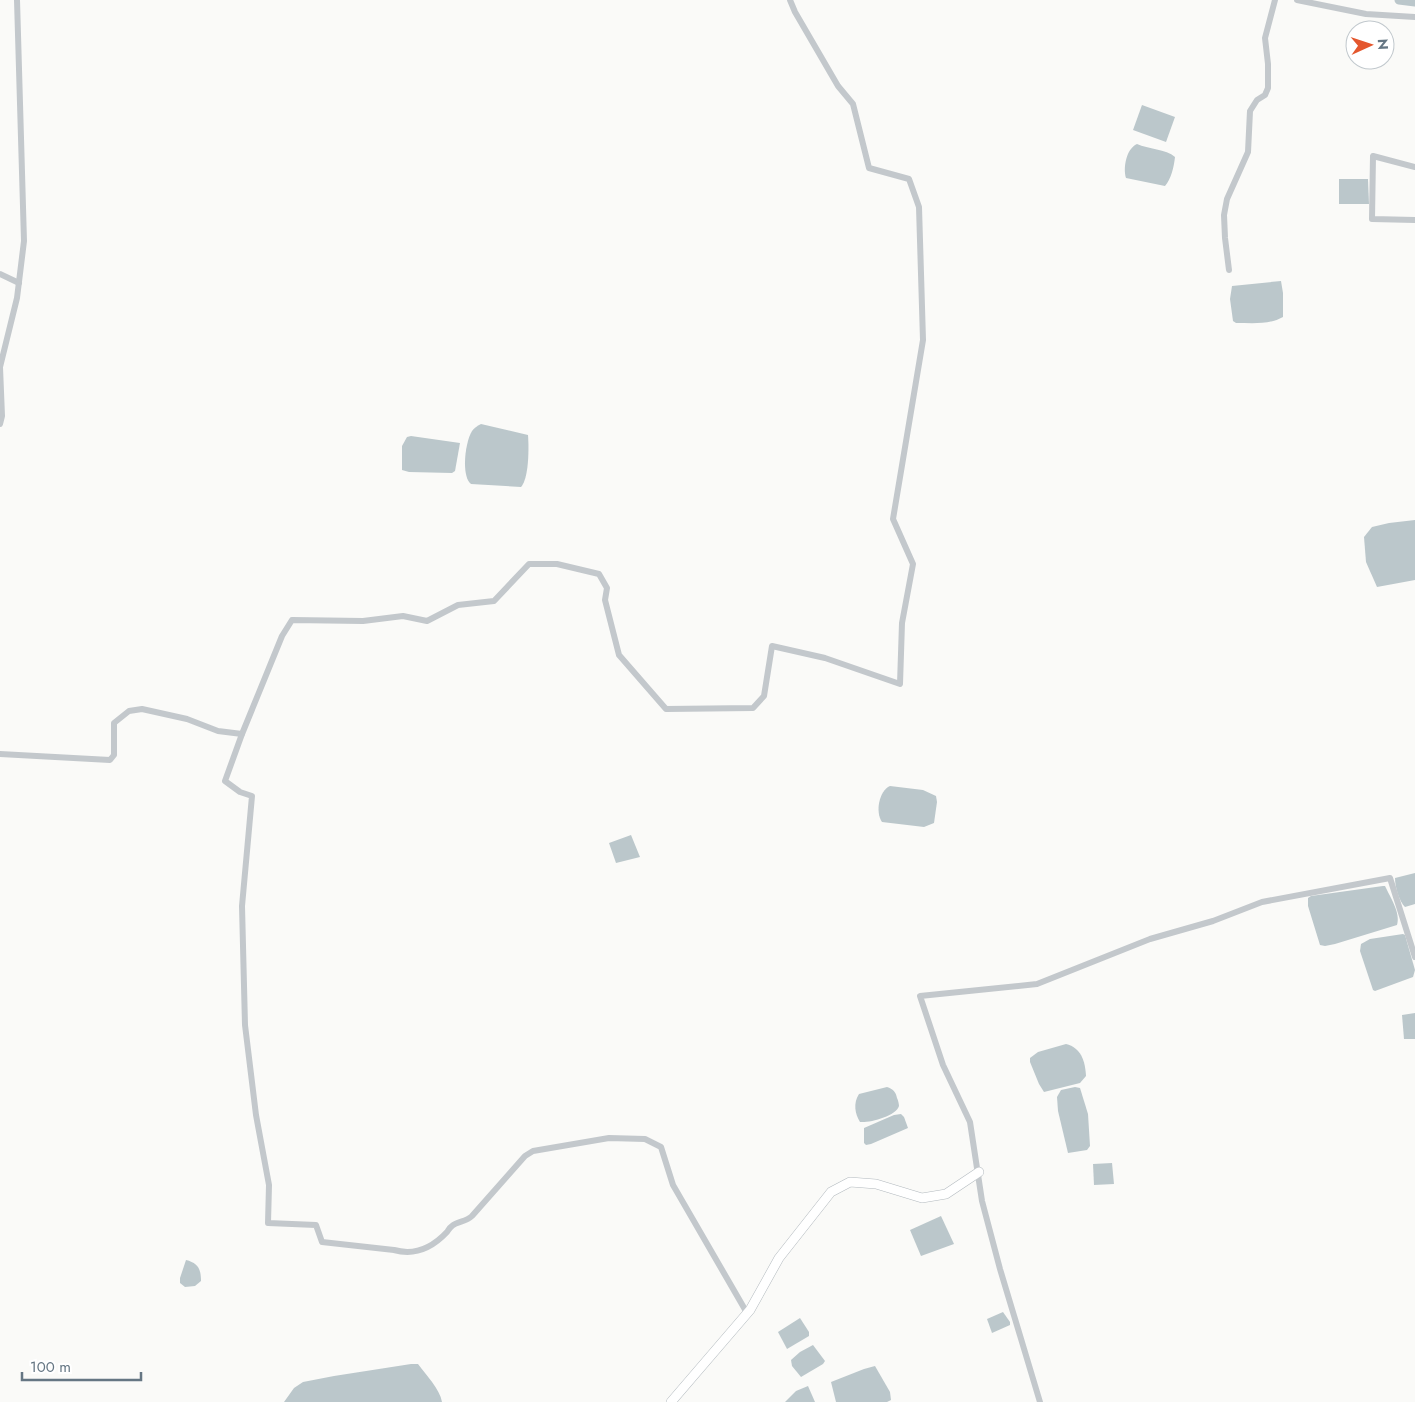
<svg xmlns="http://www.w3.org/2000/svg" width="1415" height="1402" font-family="Jost,sans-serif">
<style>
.water{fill:#bbc7cb}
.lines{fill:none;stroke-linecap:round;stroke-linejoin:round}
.canal{stroke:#bbc7cb;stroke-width:9}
.secondary-casing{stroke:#b3babf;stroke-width:10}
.street{stroke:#c3c8cc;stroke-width:6}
.secondary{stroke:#fff;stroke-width:9}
</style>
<rect width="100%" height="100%" fill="#fafaf8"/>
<!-- water -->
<g class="water">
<path d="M 1142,105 L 1175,117 L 1166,142 L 1133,130 Z"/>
<path d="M 1137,144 C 1148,149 1166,149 1175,157 C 1174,167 1171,179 1165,186 L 1126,178 C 1123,168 1126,149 1137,144 Z"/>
<path d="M 1339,179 L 1368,179 L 1369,204 L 1339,204 Z"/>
<path d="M 1281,281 L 1283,293 L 1283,317 C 1269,325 1252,323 1236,323 L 1233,321 L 1230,299 L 1232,286 Z"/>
<path d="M 481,424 L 528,435 C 529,448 529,478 521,487 L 471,484 C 461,476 465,442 472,431 C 474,428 477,426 481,424 Z"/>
<path d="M 411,436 L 460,443 L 455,471 L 452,473 L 409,472 L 402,470 L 402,446 L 407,437 Z"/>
<path d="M 1415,520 L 1415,580 L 1377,587 L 1366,562 L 1364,537 L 1372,527 L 1389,523 Z"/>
<path d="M 890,786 L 923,790 L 936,796 L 937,802 L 934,823 L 924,827 L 882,822 C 875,812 879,791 890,786 Z"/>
<path d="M 631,835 L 640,857 L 616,863 L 609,843 Z"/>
<path d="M 1415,873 L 1415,904 L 1405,907 C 1399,901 1395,887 1395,878 Z"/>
<path d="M 1383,886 L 1385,886 C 1390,897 1401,913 1397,925 L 1335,944 L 1325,946 L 1320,945 L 1308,906 L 1308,898 L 1311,896 Z"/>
<path d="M 1403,934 L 1405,935 L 1415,970 L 1413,977 L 1375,991 L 1373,990 L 1360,951 L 1361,944 L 1370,939 Z"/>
<path d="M 1415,1013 L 1415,1039 L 1404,1039 L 1402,1015 Z"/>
<path d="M 1066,1044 C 1081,1048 1085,1060 1086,1076 L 1080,1083 L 1044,1092 L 1039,1084 L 1030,1062 L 1030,1058 L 1038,1052 Z"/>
<path d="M 887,1087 C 893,1089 896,1092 897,1098 C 898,1100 899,1104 899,1106 C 896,1116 870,1123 860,1122 C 855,1114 853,1103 859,1094 Z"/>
<path d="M 1075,1087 L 1080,1088 L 1088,1114 L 1090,1146 L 1087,1150 L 1068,1153 L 1058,1111 L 1057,1097 L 1061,1090 Z"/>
<path d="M 901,1114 L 904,1117 L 908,1128 L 871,1144 L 866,1145 L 864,1143 L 864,1128 L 894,1115 Z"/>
<path d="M 1112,1163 L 1114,1184 L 1094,1185 L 1093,1164 Z"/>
<path d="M 941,1216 L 954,1244 L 921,1256 L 910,1230 Z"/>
<path d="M 186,1260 C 198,1263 201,1269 201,1281 L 195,1286 L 185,1287 L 180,1283 L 180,1278 Z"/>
<path d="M 1003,1312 L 1010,1322 L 1010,1325 L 992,1333 L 987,1319 Z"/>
<path d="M 800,1318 L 809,1332 L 809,1336 L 787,1349 L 778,1332 Z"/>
<path d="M 813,1345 L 825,1361 L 823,1364 L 801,1377 L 792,1366 L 791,1360 L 800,1352 Z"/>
<path d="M 411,1364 L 418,1364 C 426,1375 440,1389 442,1402 L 284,1402 L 294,1388 L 303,1382 L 334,1376 Z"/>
<path d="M 875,1366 L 890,1392 L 891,1400 L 887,1402 L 836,1402 L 831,1382 L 864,1369 Z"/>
<path d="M 808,1386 L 815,1402 L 785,1402 L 796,1391 Z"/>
</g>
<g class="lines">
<!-- canal -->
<path class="canal" d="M 1399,0 L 1415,2"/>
<defs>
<path id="secondary" d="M 671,1402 L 750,1310 L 779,1258 L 831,1192 L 850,1182 L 876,1184 L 922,1198 L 946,1194 L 979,1172"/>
</defs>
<!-- secondary casing -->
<use href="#secondary" class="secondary-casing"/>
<!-- street -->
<g class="street">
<path d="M 1297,0 L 1366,14 L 1415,17"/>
<path d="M 1415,167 L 1373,156 L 1372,219 L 1415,220"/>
<path d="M 1229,270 L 1225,238 L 1224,215 L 1227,199 L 1248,152 L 1250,111 L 1257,100 L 1265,95 L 1268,88 L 1268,64 L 1265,38 L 1275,0"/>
<path d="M 0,274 L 19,283"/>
<path d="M 0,424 L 2,416 L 0,367 L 17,298 L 24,241 L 17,0"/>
<path d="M 0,754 L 110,760 L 114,755 L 114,723 L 129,711 L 142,709 L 187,719 L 218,731 L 242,734"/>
<path d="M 747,1313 L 673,1185 L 661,1147 L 645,1139 L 609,1138 L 533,1151 L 525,1156 L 472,1216 C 466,1222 457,1221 452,1226 C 449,1228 448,1231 447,1232 C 432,1248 415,1256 394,1250 L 322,1242 L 316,1225 L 268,1223 L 269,1185 L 256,1115 L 245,1025 L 242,906 L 252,796 L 240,792 L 225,781 L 242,734 L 282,636 L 292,620 L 363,621 L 403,616 L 427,621 L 458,605 L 494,601 L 529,564 L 557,564 L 599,574 L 607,588 L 605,600 L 619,655 L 666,709 L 753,708 L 764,696 L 772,646 L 825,658 L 900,684 L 902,623 L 913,564 L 893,519 L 923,340 L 919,207 L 909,179 L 869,168 L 853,104 L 838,86 L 795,12 L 790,0"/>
<path d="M 1040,1402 L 1000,1269 L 982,1201 L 970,1122 L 943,1065 L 920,996 L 1037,984 L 1150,939 L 1213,921 L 1262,902 L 1390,878 L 1415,957"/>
</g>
<!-- secondary -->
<use href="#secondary" class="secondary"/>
</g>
<!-- north arrow -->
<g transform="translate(1370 45) rotate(87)"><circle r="24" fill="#ffffff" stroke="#c1c8cd"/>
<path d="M0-4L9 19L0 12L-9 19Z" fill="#e4572e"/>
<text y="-8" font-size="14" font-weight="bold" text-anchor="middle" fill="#657683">N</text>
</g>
<!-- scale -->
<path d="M22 1372v8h119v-8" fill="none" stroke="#657683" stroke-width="2.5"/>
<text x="30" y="1372" font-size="15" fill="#657683" stroke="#ffffff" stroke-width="4" paint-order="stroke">100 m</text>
</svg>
